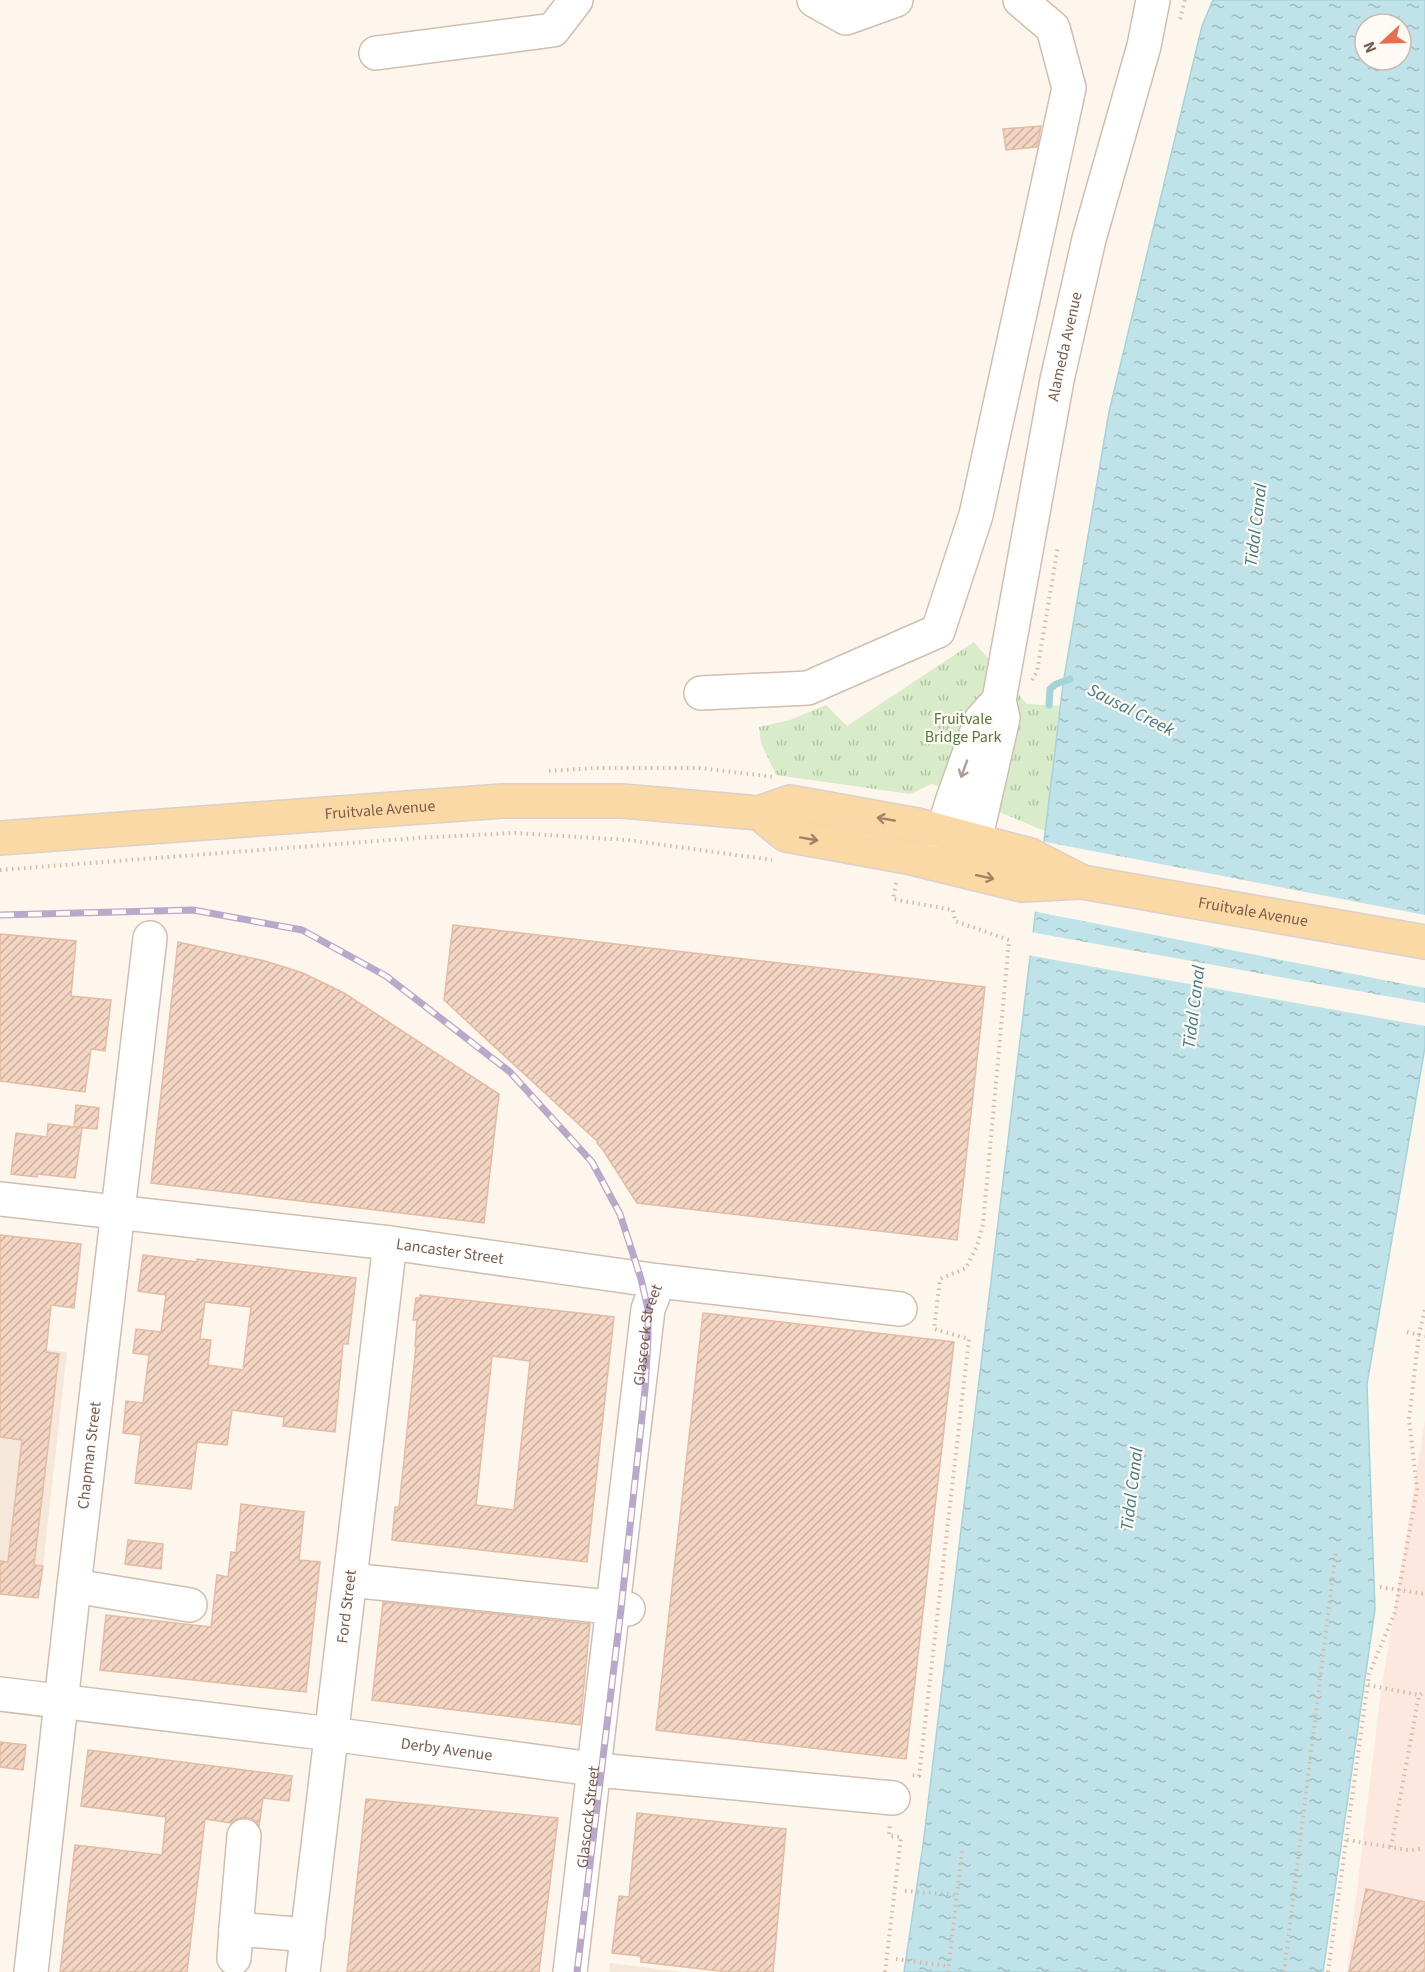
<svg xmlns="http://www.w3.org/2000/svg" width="1425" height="1972" font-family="'Source Sans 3',sans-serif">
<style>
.residential{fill:#f5e8da}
.commercial{fill:#fde8e0}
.park{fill:url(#park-tufts)}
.water{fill:url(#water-ripples);stroke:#a5d3da;stroke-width:1.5;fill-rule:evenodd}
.pier{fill:#fdf6ec}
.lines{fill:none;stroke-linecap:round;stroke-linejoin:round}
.stream{stroke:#a5d3da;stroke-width:7}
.building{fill:url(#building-hatch);stroke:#e6bba3;stroke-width:1.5;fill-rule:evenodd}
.minor-casing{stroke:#d1beb0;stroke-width:36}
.major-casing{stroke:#dad1cd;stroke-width:36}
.path{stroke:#d9b8a5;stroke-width:4;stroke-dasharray:1.5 4.5;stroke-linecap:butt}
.minor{stroke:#fff;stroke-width:33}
.major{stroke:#fbd9a5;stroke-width:33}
.rail-casing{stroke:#b9a8c9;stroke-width:7}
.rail{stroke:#fffaf3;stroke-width:4.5;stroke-dasharray:14;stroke-linecap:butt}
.oneway{stroke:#af9d94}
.oneway2{stroke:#a18267}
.labels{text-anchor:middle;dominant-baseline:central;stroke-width:4.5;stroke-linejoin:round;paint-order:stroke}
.street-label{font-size:16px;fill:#7a5c4d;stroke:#fffaf3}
.park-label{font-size:16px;fill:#537a41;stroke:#fffaf3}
.water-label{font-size:18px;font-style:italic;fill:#437c86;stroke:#fffaf3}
</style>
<defs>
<pattern id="park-tufts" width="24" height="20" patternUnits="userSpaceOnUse" patternTransform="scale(1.5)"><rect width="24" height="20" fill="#d8ecc9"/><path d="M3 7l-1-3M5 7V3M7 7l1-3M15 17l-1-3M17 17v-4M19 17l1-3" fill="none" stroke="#b4c2a5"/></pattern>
<pattern id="water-ripples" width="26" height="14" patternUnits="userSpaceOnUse" patternTransform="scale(1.5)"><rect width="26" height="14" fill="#bfe3e8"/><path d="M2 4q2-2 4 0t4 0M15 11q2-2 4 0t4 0" fill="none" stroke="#a0bbbe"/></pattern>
<pattern id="building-hatch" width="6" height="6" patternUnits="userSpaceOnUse" patternTransform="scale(1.5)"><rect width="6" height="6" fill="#f3d5c3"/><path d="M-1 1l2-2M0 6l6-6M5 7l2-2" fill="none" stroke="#cab0a1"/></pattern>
</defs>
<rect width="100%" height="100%" fill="#fdf6ec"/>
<!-- residential -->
<g class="residential">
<path d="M 0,1344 L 67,1352 L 43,1566 L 0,1561 Z"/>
<path d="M 610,1963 L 683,1972 L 609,1972 Z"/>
</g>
<!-- commercial -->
<path class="commercial" d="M 1425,1420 L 1425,1972 L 1347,1972 L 1380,1699 Z"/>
<!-- park -->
<path class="park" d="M 974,642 L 1027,704 L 1060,706 L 1045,831 L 932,784 L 910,794 L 776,775 L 761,743 L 759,727 L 790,720 L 826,705 L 847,726 Z"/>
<!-- water -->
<path class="water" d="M 1213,0 L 1425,0 L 1425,1047 L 1367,1384 L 1375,1609 L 1323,1972 L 904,1972 L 923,1845 L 1063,684 L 1109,412 L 1202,26 ZM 1365,24 L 1401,24 L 1401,60 L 1365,60 Z"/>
<!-- pier -->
<g class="pier">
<path d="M 1041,841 L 1425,915 L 1425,988 L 1032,911 Z"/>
<path d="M 1030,932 L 1425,1003 L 1425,1026 L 1027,955 Z"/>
</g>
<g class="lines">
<!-- stream -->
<path class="stream" d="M 1049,705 L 1050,689 L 1056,684 L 1070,679"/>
</g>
<!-- building -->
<g class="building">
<path d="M 1041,126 L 1037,147 L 1006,150 L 1003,129 Z"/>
<path d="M 453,925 L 985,987 L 957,1240 L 637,1203 L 603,1150 L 597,1143 L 598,1142 L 444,1000 Z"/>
<path d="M 0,934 L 76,941 L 71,996 L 111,1000 L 105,1051 L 91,1049 L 85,1092 L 0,1081 Z"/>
<path d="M 178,942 L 265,961 L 303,973 L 344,993 L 499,1094 L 484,1223 L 151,1183 Z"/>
<path d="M 76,1105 L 99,1108 L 97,1129 L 74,1127 Z"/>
<path d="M 48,1124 L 82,1128 L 75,1178 L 37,1174 L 37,1177 L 11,1174 L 16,1133 L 47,1137 Z"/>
<path d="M 0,1235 L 81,1244 L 74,1308 L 51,1305 L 46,1352 L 59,1354 L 34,1565 L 43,1566 L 38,1598 L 0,1594 L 0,1561 L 8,1562 L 22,1440 L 0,1437 Z"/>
<path d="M 143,1255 L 197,1262 L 197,1259 L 356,1278 L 348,1344 L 343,1344 L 335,1432 L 283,1426 L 284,1417 L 232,1410 L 227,1445 L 197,1442 L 191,1489 L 135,1483 L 141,1435 L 123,1433 L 126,1401 L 143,1403 L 149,1355 L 133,1353 L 136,1329 L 161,1332 L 166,1295 L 138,1291 ZM 205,1302 L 251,1307 L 243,1370 L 208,1365 L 211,1340 L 200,1339 Z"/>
<path d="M 420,1295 L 614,1317 L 587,1562 L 392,1540 L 395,1507 L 399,1507 L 416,1346 L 415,1346 L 417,1320 L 413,1320 L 416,1298 L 420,1298 ZM 492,1356 L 530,1361 L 514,1510 L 476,1505 Z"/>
<path d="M 703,1313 L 954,1342 L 906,1759 L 656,1730 Z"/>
<path d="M 241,1504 L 304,1512 L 299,1560 L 320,1562 L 306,1692 L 100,1670 L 106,1615 L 211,1627 L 217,1575 L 228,1577 L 231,1552 L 236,1553 Z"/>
<path d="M 128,1540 L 163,1544 L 161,1569 L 125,1564 Z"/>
<path d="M 383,1602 L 590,1624 L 580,1725 L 372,1700 Z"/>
<path d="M 0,1742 L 26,1745 L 23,1770 L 0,1767 Z"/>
<path d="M 88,1750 L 292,1776 L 289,1801 L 263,1798 L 259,1826 L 254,1820 L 246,1817 L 237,1819 L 231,1823 L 205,1819 L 187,1972 L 60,1972 L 75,1845 L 162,1855 L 166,1817 L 81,1806 Z"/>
<path d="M 366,1799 L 558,1818 L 539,1972 L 347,1972 Z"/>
<path d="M 637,1813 L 786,1829 L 773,1972 L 729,1972 L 641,1962 L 641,1956 L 612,1953 L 619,1896 L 629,1897 Z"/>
<path d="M 1366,1889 L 1425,1902 L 1425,1972 L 1349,1972 Z"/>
</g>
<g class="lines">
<defs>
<g id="minor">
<path d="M 814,0 L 846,18 L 896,0"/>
<path d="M 376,53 L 553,30 L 576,0"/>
<path d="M 701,693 L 808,688 L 938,631 L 976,515 L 1069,88 L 1053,28 L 1020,0"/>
<path d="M 947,858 L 943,831 L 952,802 L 981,720 L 999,700"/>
<path id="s1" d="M 956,860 L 975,841 L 1003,718 L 999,700 L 1057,380 L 1089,239 L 1144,46 L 1153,0"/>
<path id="s2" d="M 0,1199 L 390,1243 L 659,1281 L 900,1309"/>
<path d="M 350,1580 L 628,1609"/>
<path d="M 74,1586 L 190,1605"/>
<path id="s3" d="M 0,1694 L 331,1734 L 608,1771 L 893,1798"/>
<path d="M 244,1836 L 236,1929 L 308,1935"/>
<path d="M 234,1958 L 236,1929"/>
<path id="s4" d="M 31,1972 L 74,1586 L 150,938"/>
<path id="s5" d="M 303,1972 L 390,1243"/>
<path id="s6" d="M 570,1972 L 648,1309 L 659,1281"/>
</g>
<g id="major">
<path id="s7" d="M 759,813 L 786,835 L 907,857 L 1022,885 L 1082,882 L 1425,942"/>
<path id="s8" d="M 0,838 L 502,801 L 622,801 L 759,813 L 790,802 L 917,825 L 1030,855 L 1082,882"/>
</g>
</defs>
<!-- minor casing -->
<use href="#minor" class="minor-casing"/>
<!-- major casing -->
<use href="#major" class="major-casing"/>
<!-- path -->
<g class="path">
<path d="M 1180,19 L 1185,0"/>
<path d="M 1032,680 L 1037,672 L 1058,546"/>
<path d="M 549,771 L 595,768 L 699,768 L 775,777"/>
<path d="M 0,870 L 416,838 L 515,833 L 628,840 L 772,860"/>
<path d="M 896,883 L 893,899 L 953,910 L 955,921 L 1009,940 L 983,1225 L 977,1246 L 966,1268 L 940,1279 L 934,1329 L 969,1339 L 919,1776 L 909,1775"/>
<path d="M 1407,1332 L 1425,1336"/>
<path d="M 1380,1587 L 1425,1594"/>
<path d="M 1368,1685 L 1419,1695"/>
<path d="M 1347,1840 L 1408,1850 L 1424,1849"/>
<path d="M 1391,1847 L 1419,1695 L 1425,1692"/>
<path d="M 905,1891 L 957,1895"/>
<path d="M 896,1959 L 948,1966"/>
<path d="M 885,1972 L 901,1837 L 889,1836 L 890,1823"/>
<path d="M 948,1972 L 962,1850"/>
<path d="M 1284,1972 L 1336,1550"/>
<path d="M 1328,1972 L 1369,1674 L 1395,1612 L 1417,1489 L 1409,1419 L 1419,1334 L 1425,1310"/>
</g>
<!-- minor -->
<use href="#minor" class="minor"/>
<!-- major -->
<use href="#major" class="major"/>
<defs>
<path id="rail" d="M 0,915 L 193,910 L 302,930 L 386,976 L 510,1072 L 592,1162 L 620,1214 L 641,1279 L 648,1309 L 648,1339 L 645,1390 L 621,1609 L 577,1972"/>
</defs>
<!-- rail casing -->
<use href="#rail" class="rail-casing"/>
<!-- rail -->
<use href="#rail" class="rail"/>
</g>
<!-- one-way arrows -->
<defs><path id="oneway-shaft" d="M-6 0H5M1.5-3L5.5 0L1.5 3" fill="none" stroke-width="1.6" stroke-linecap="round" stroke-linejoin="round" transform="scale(1.5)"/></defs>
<use class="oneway" href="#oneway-shaft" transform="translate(964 769) rotate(110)"/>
<g class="oneway2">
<use href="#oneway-shaft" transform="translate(886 819) rotate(-170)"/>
<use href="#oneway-shaft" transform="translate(809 839) rotate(10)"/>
<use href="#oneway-shaft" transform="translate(985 877) rotate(12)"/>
</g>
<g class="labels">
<!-- street labels -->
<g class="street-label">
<text stroke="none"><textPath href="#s1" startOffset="531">Alameda Avenue</textPath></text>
<text stroke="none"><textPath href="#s8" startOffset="381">Fruitvale Avenue</textPath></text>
<text stroke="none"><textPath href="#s7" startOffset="510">Fruitvale Avenue</textPath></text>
<text stroke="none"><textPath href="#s2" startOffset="453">Lancaster Street</textPath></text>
<text stroke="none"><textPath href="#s6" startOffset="642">Glascock Street</textPath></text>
<text stroke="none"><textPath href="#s4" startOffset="520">Chapman Street</textPath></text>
<text stroke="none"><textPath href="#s5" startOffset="368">Ford Street</textPath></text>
<text stroke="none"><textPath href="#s3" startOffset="450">Derby Avenue</textPath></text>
<text stroke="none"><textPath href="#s6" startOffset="156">Glascock Street</textPath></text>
</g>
<!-- park labels -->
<g class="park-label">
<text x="963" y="719">Fruitvale<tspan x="963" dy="18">Bridge Park</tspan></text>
</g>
<!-- water labels -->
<g class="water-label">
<text transform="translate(1256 525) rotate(-83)">Tidal Canal</text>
<text transform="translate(1131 710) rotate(27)">Sausal Creek</text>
<text transform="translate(1194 1007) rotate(-83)">Tidal Canal</text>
<text transform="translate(1132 1489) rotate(-83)">Tidal Canal</text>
</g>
</g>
<!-- north arrow -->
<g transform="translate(1383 42) rotate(248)"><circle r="28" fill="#fffaf3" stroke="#cabbb1" stroke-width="1.5"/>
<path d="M0-4.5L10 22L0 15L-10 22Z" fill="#e76f51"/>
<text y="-9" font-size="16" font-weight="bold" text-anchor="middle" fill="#7a5c4d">N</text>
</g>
</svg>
